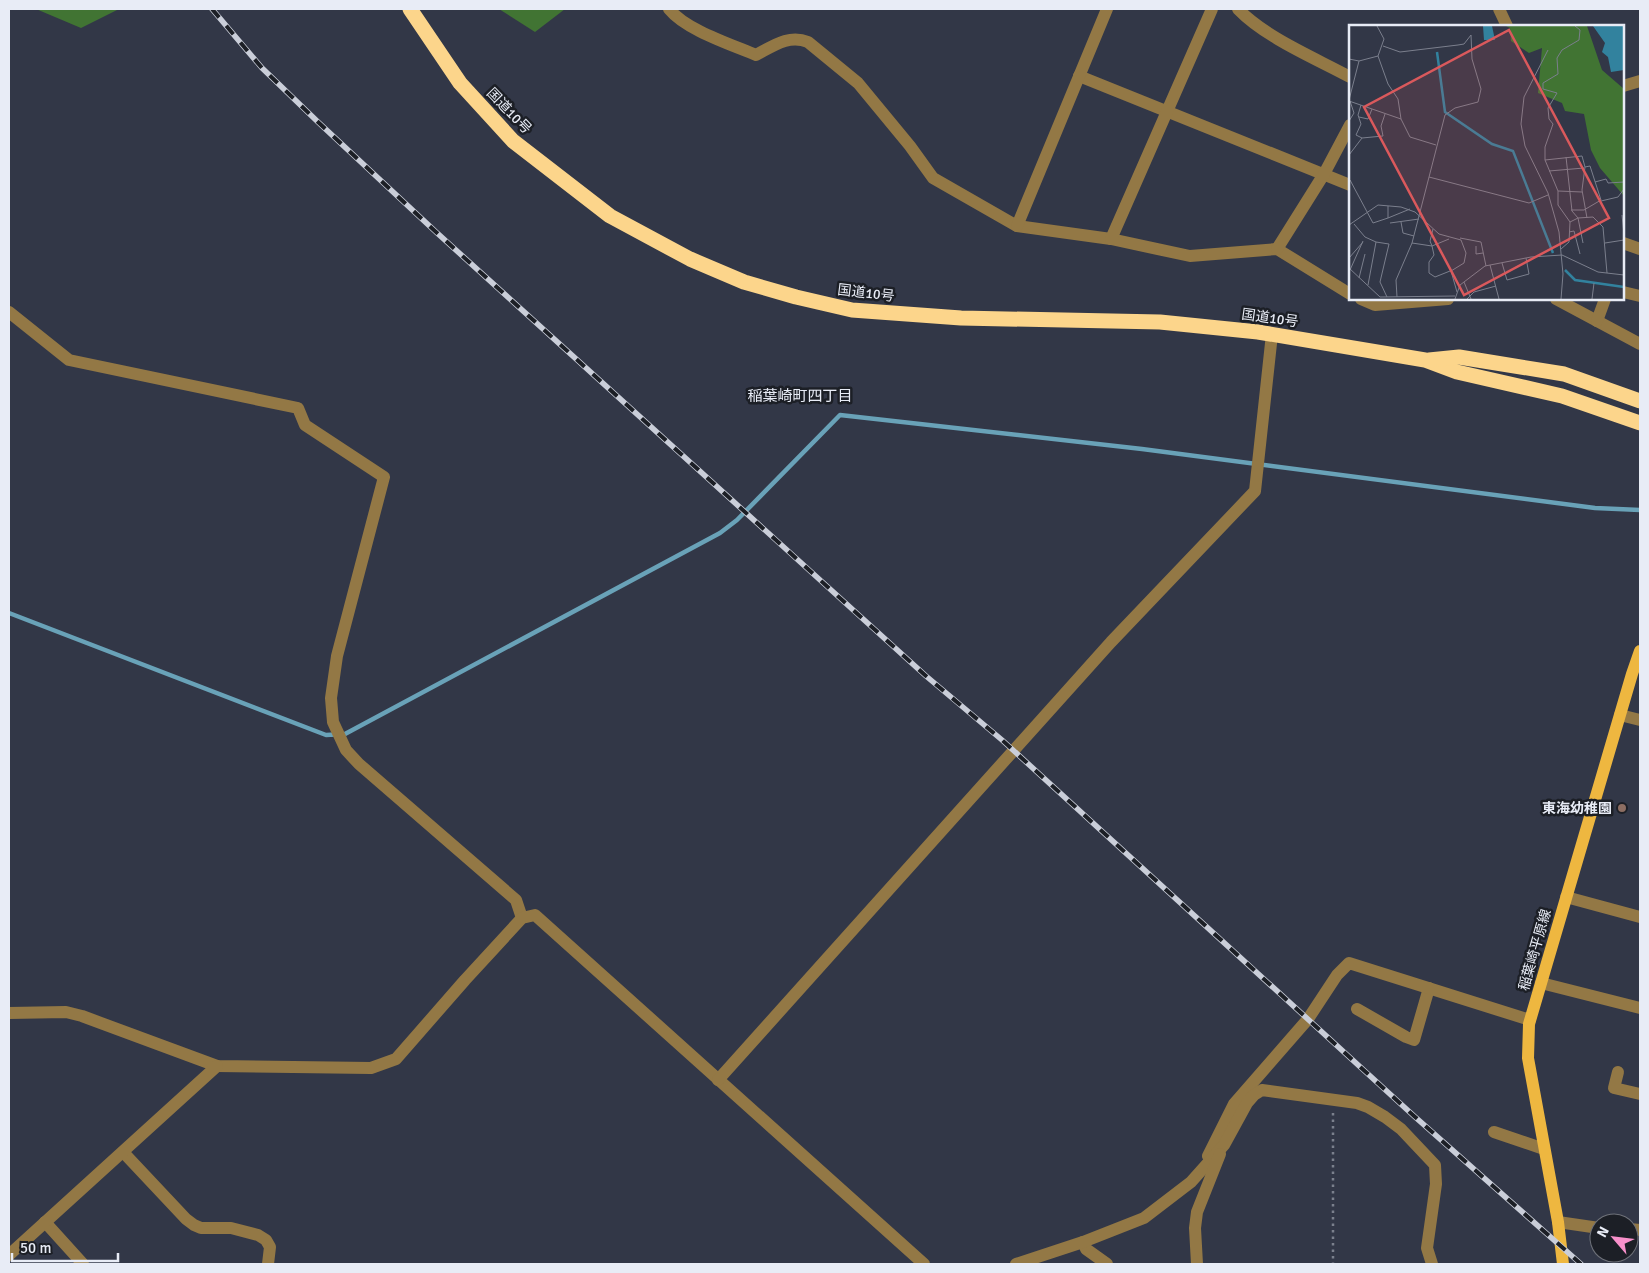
<svg xmlns="http://www.w3.org/2000/svg" width="1649" height="1273" font-family="Signika,'Noto Sans JP',sans-serif">
<style>
.forest{fill:#417433}
.lines{fill:none;stroke-linecap:round;stroke-linejoin:round}
.stream{stroke:#69a2b8;stroke-width:4.5}
.path{stroke:#7b808d;stroke-width:2.5;stroke-dasharray:2.5 4;stroke-linecap:butt}
.minor{stroke:#937845;stroke-width:12}
.major{stroke:#eeb740;stroke-width:12}
.highway{stroke:#fcd58b;stroke-width:15}
.rail-casing{stroke:#caced9;stroke-width:5.5}
.rail{stroke:#1c1f26;stroke-width:4;stroke-dasharray:11;stroke-linecap:butt}
.education-dot{fill:#8d6e63;stroke:#1c1f26;stroke-width:2}
.labels{text-anchor:middle;dominant-baseline:central;stroke-width:5;stroke-linejoin:round;paint-order:stroke}
.street-label{font-size:14px;fill:#e8ecf6;stroke:#1c1f26}
.poi-label{font-size:14px;font-weight:bold;fill:#e8ecf6;stroke:#1c1f26;text-anchor:end}
.neighbourhood-label{font-size:15px;fill:#e8ecf6;stroke:#1c1f26}
.inset-river{fill:none;stroke:#32829e;stroke-width:2.5}
.inset-road{fill:none;stroke:#7b7f8d;stroke-width:1}
.view{fill:#da595c;fill-opacity:0.15;stroke:#da595c;stroke-width:2.5}
.inset-edge{fill:none;stroke:#e8ecf6;stroke-width:2.5}
</style>
<rect width="100%" height="100%" fill="#323747"/>
<!-- forest -->
<g class="forest">
<path d="M 36,9 L 119,9 L 81,28 Z"/>
<path d="M 499,9 L 565,9 L 535,32 Z"/>
</g>
<g class="lines">
<!-- stream -->
<path class="stream" d="M 9,613 L 326,735 L 345,734 L 720,533 L 737,520 L 840,415 L 1142,449 L 1595,508 L 1640,510"/>
<!-- path -->
<path class="path" d="M 1333,1113 L 1333,1264"/>
<!-- minor -->
<g class="minor">
<path d="M 669,9 C 686,30 730,44 756,55 C 773,46 789,34 808,42 L 858,83 L 910,146 L 933,178 L 1017,226 L 1111,239 L 1190,256 L 1277,249 L 1350,294"/>
<path d="M 1238,9 C 1266,38 1315,58 1350,77"/>
<path d="M 1499,9 L 1507,26"/>
<path d="M 1079,76 L 1350,185"/>
<path d="M 1623,86 L 1640,81"/>
<path d="M 1017,226 L 1107,9"/>
<path d="M 1111,239 L 1212,9"/>
<path d="M 1623,243 L 1640,249"/>
<path d="M 1277,249 L 1324,174 L 1350,125"/>
<path d="M 1623,292 L 1640,296"/>
<path d="M 1361,299 L 1375,305 L 1448,299"/>
<path d="M 1556,299 L 1640,344"/>
<path d="M 9,312 L 69,360 L 298,408 L 305,425 L 384,477 L 337,656 L 331,698 L 333,722 L 346,750 L 359,764 L 516,900 L 522,918"/>
<path d="M 1597,321 L 1605,299"/>
<path d="M 1620,715 L 1640,720"/>
<path d="M 1566,897 L 1640,917"/>
<path d="M 1541,983 L 1640,1008"/>
<path d="M 1357,1009 L 1406,1037 L 1414,1040 L 1429,988"/>
<path d="M 9,1013 L 66,1012 L 82,1016 L 217,1066 L 371,1068 L 396,1059 L 465,980 L 522,918 L 535,915 L 924,1264"/>
<path d="M 1618,1072 L 1614,1088 L 1640,1094"/>
<path d="M 718,1080 L 1111,642 L 1255,491 L 1272,334"/>
<path d="M 1494,1132 L 1544,1149"/>
<path d="M 123,1152 L 186,1219 L 194,1225 L 201,1228 L 231,1228 L 258,1235 L 266,1240 L 270,1247 L 268,1264"/>
<path d="M 1208,1156 L 1234,1104 L 1308,1019 L 1337,975 L 1349,963 L 1530,1020"/>
<path d="M 45,1222 L 83,1264"/>
<path d="M 1558,1222 L 1599,1228"/>
<path d="M 1629,1229 L 1640,1230"/>
<path d="M 1083,1242 L 1086,1249 L 1107,1264"/>
<path d="M 9,1255 L 217,1066"/>
<path d="M 1016,1264 L 1083,1242 L 1144,1218 L 1191,1182 L 1224,1145 L 1247,1103 L 1254,1095 L 1262,1090 L 1357,1103 L 1368,1107 L 1385,1117 L 1401,1129 L 1435,1165 L 1436,1184 L 1427,1248 L 1432,1264"/>
<path d="M 1197,1264 L 1195,1228 L 1197,1212 L 1220,1154"/>
</g>
<!-- major -->
<path class="major" d="M 1563,1264 L 1558,1222 L 1528,1058 L 1529,1024 L 1632,674 L 1640,651"/>
<!-- highway -->
<g class="highway">
<path d="M 410,9 L 460,83 L 513,141 L 610,216 L 690,259 L 744,282 L 796,297 L 852,310 L 961,318 L 1160,322 L 1258,332 L 1425,360 L 1457,372 L 1562,396 L 1640,423"/>
<path d="M 1429,360 L 1459,357 L 1564,374 L 1640,401"/>
</g>
<defs>
<path id="rail" d="M 212,9 L 262,68 L 318,122 L 436,232 L 926,676 L 1002,740 L 1414,1116 L 1581,1264"/>
</defs>
<!-- rail casing -->
<use href="#rail" class="rail-casing"/>
<!-- rail -->
<use href="#rail" class="rail"/>
</g>
<!-- markers -->
<circle class="education-dot" cx="1622" cy="808" r="5"/>
<g class="labels">
<!-- street labels -->
<g class="street-label">
<text transform="translate(509 111) rotate(46)">国道10号</text>
<text transform="translate(866 293) rotate(7)">国道10号</text>
<text transform="translate(1270 318) rotate(8)">国道10号</text>
<text transform="translate(1535 950) rotate(-74)">稲葉崎平原線</text>
</g>
<!-- poi labels -->
<g class="poi-label">
<text x="1612" y="808">東海幼稚園</text>
</g>
<!-- neighbourhood labels -->
<g class="neighbourhood-label">
<text x="800" y="396">稲葉崎町四丁目</text>
</g>
</g>
<!-- overview -->
<g transform="translate(1349 25)">
<rect width="275" height="275" fill="#323747"/>
<path d="M 157,1 L 238,1 L 253,45 L 275,64 L 275,171 L 251,143 L 242,125 L 235,89 L 216,86 L 213,78 L 189,68 L 193,23 L 180,28 L 162,16 L 161,3 Z" fill="#417433"/>
<path d="M 134,1 L 143,1 L 146,15 L 135,15 ZM 244,1 L 275,1 L 275,45 L 262,47 L 259,32 L 253,27 L 256,18 Z" fill="#32829e"/>
<path class="inset-river" d="M 88,27 L 96,87 L 143,119 L 164,126 L 204,228M 216,245 L 226,255 L 275,262"/>
<path class="inset-road" d="M 34,21 L 51,27 L 109,20 L 115,19 L 122,10 L 123,34 L 132,64 L 129,77 L 106,83 L 96,90 L 63,218 L 47,255 L 48,272M 199,25 L 175,72 L 172,99 L 176,121 L 199,168 L 210,207 L 214,249 L 212,274M 29,31 L 39,59 L 49,74 L 52,94 L 61,112 L 87,120M 0,34 L 10,36 L 29,31 L 35,14 L 28,1M 0,75 L 10,36M 0,76 L 52,94M 12,80 L 9,90 L 12,99 L 7,110 L 13,113M 10,92 L 19,94 L 23,84M 0,96 L 5,88 L 1,76M 0,130 L 13,113 L 34,111 L 32,101 L 36,89M 217,132 L 223,186 L 229,193 L 244,192 L 254,202 L 258,248M 196,135 L 233,131 L 236,142 L 233,165 L 238,193M 200,146 L 235,143M 80,152 L 180,178 L 199,170M 1,155 L 24,198 L 39,193M 246,157 L 257,154 L 259,158 L 275,157M 209,166 L 233,167M 252,176 L 269,172 L 275,164M 39,181 L 39,193 L 61,184M 222,185 L 235,185 L 252,175 L 241,141 L 236,142M 273,190 L 275,209M 52,197 L 54,208 L 65,211M 221,197 L 229,193 L 234,218M 41,198 L 70,194M 5,199 L 16,212 L 27,217 L 19,260M 0,200 L 29,180 L 52,182 L 66,187 L 90,209 L 112,215 L 117,228 L 115,238 L 102,246 L 108,267M 220,207 L 225,206 L 231,229M 111,213 L 132,217 L 137,241M 100,214 L 83,221 L 85,230 L 80,237 L 80,248 L 86,252 L 101,246M 27,217 L 40,219 L 31,257 L 38,272M 63,218 L 83,221M 256,218 L 275,215M 83,221 L 81,216 L 84,204M 127,221 L 127,229 L 134,228M 212,224 L 220,217 L 221,197 L 209,180 L 209,166 L 196,135 L 196,122 L 204,99 L 200,94 L 199,83 L 208,68 L 194,64 L 194,58 L 209,49 L 208,33 L 213,25 L 230,15 L 231,5 L 226,1M 213,230 L 249,247 L 275,250M 0,233 L 14,217M 153,238 L 158,255 L 180,249 L 177,233M 141,240 L 150,274M 0,243 L 31,272 L 106,271M 1,245 L 14,216M 10,253 L 16,229M 115,257 L 122,274M 106,274 L 111,260 L 136,241 L 182,232 L 213,230M 118,274 L 125,267 L 147,261M 243,274 L 245,258"/>
<path class="view" d="M 160,5 L 260,193 L 115,270 L 15,82 Z"/>
<rect width="275" height="275" class="inset-edge"/>
</g>
<!-- border -->
<rect width="1649" height="1273" fill="none" stroke="#e8ecf6" stroke-width="20"/>
<!-- north arrow -->
<g transform="translate(1614 1238) rotate(298)"><circle r="24" fill="#1c1f26" stroke="#6e7179"/>
<path d="M0-4L9 19L0 12L-9 19Z" fill="#f890cb"/>
<text y="-8" font-size="14" font-weight="bold" text-anchor="middle" fill="#e8ecf6">N</text>
</g>
<!-- scale -->
<path d="M12 1253v8h106v-8" fill="none" stroke="#e8ecf6" stroke-width="2.5"/>
<text x="20" y="1253" font-size="15" fill="#e8ecf6" stroke="#1c1f26" stroke-width="4" paint-order="stroke">50 m</text>
</svg>
